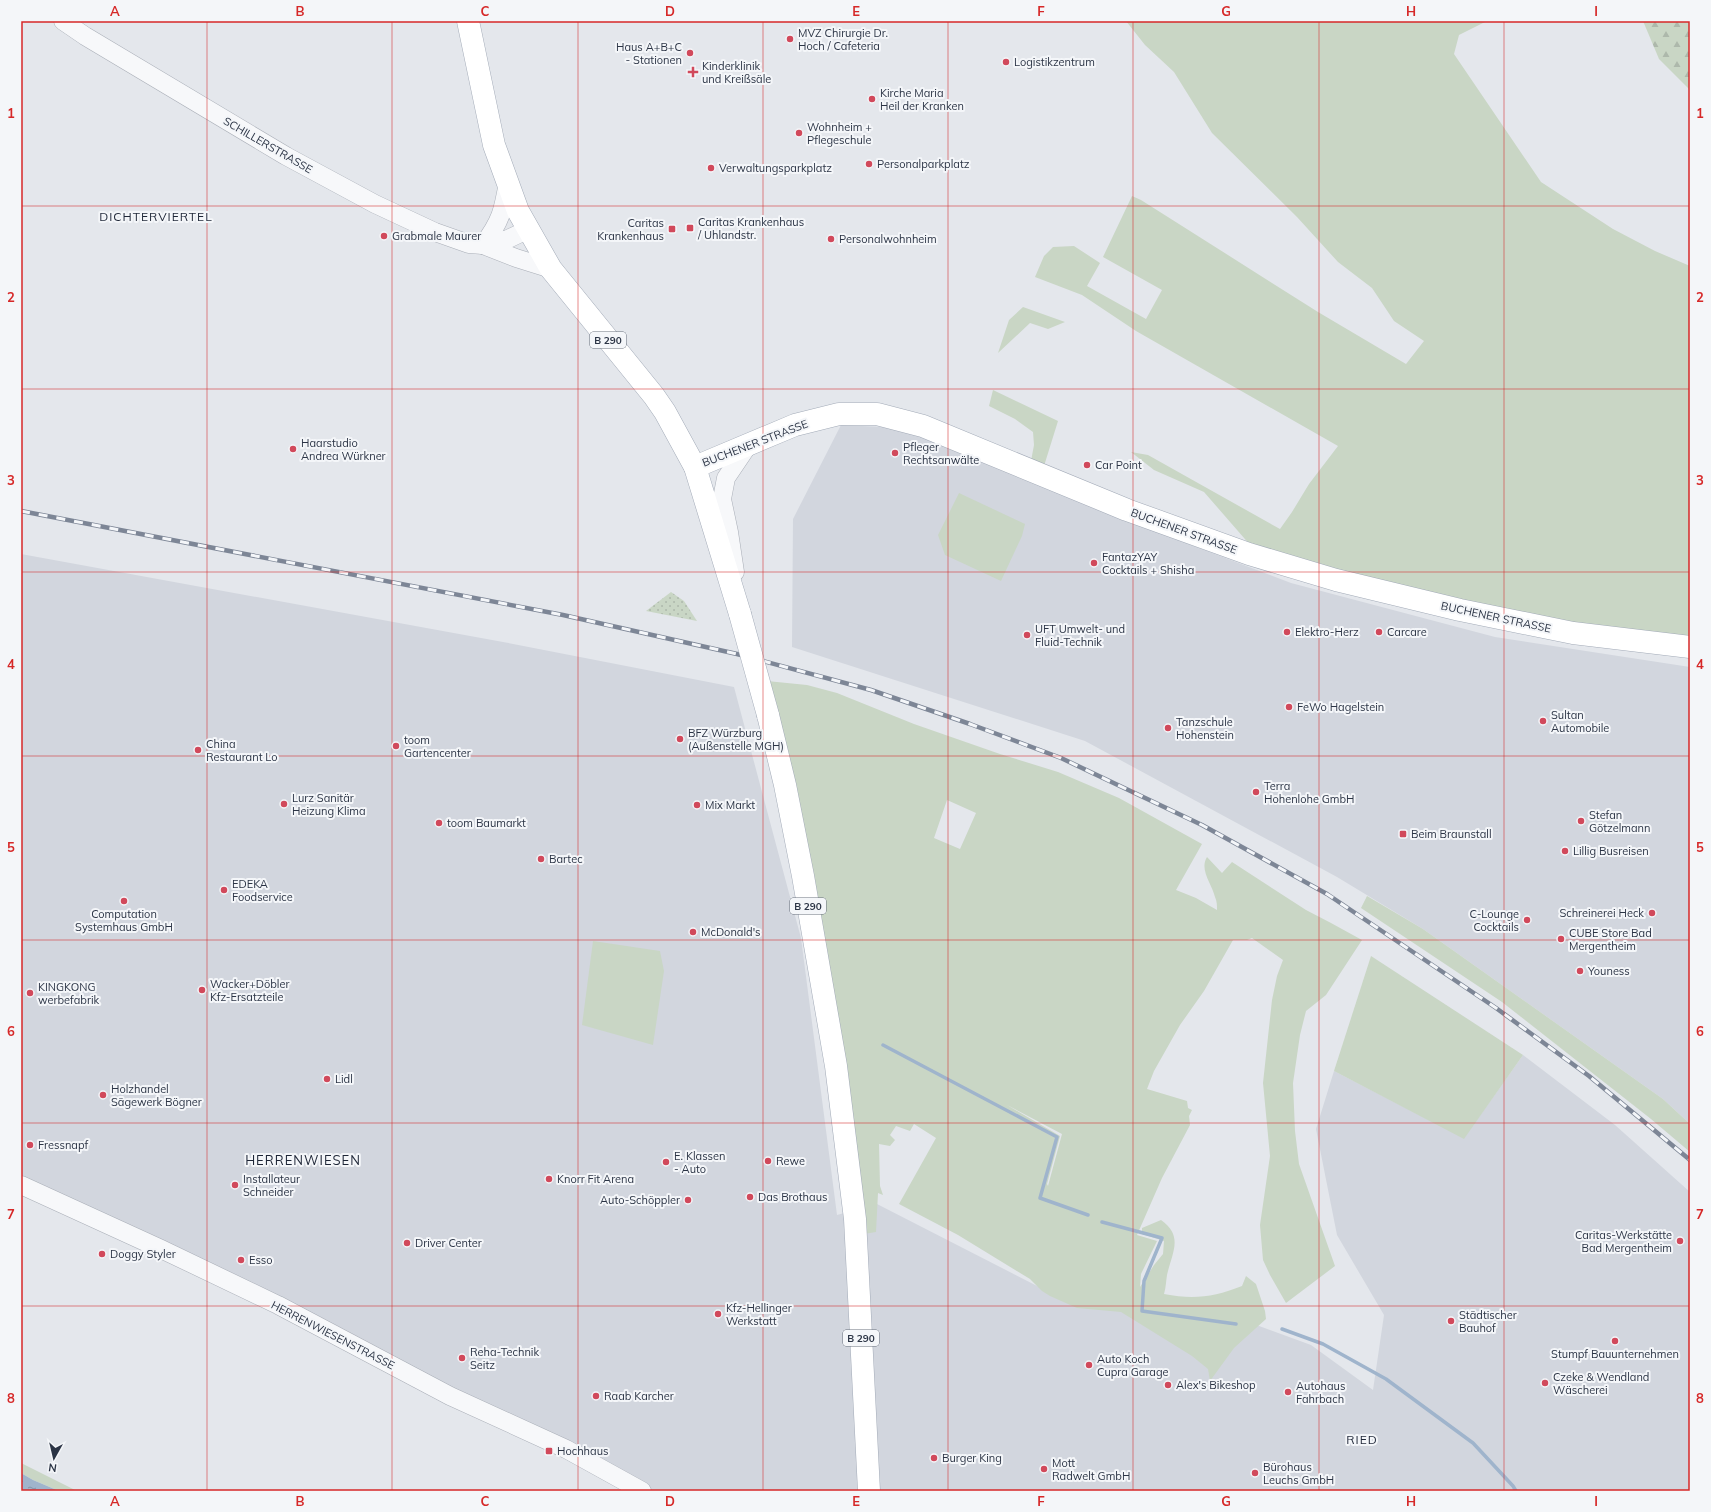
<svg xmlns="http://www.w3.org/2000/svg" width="1711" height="1512" font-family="Mulish,sans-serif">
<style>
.built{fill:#d2d6de}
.green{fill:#c9d6c5;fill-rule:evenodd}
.forest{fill:url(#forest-firs)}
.park{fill:url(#park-dots)}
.water{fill:url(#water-ripples)}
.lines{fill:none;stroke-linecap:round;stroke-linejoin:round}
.stream{stroke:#9fb4cc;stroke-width:3.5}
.minor-casing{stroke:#a9aeb7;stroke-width:19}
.major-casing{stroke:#a3abb8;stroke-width:23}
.minor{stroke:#f7f8fa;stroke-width:18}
.major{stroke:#fff;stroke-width:22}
.rail-casing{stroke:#7d8696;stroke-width:4.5}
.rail{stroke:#f4f6f9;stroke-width:3;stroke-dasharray:9;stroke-linecap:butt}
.major-bridge-casing{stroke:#a3abb8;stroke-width:23;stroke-linecap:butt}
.major-bridge{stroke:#fff;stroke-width:22}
.grid{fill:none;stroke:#d62828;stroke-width:1;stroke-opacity:0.55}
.poi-dot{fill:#d1495b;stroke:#f4f6f9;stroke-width:1.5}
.labels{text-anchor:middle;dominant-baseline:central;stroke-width:4;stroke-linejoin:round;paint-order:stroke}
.shield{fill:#f4f6f9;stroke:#676e7b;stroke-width:1}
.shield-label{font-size:10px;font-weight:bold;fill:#2b3445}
.poi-label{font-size:11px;fill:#2b3445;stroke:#f4f6f9;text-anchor:start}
.street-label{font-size:11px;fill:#2b3445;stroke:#f4f6f9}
.neighbourhood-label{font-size:12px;letter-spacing:1px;fill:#1d2536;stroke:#f4f6f9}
.quarter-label{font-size:13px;letter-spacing:1px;fill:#1d2536;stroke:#f4f6f9}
.neatline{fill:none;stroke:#d62828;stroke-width:1.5}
.grid-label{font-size:13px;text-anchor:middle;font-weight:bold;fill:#d62828}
</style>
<defs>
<pattern id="forest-firs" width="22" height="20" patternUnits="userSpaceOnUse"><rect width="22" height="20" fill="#c9d6c5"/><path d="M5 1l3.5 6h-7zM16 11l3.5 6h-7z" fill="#adb8ab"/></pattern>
<pattern id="park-dots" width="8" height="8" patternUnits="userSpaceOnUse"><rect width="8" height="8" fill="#c9d6c5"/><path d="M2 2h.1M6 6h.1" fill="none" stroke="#adb8ab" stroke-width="1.8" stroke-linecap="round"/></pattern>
<pattern id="water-ripples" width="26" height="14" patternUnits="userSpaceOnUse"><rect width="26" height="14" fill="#9fb4cc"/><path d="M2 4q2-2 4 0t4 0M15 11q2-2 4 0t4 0" fill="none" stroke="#8293a7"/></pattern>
</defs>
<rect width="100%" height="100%" fill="#e4e7ec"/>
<!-- built -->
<g class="built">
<path d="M 841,425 L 905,428 L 1107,513 L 1291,583 L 1495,637 L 1690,667 L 1690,1124 L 1663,1099 L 1423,929 L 1337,877 L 1085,741 L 792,647 L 793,519 Z"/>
<path d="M 21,554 L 503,642 L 734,687 L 801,938 L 837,1215 L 877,1204 L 1043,1289 L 1251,1323 L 1311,1345 L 1373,1390 L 1384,1315 L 1337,1235 L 1316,1129 L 1334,1071 L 1464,1138 L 1523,1055 L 1615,1125 L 1690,1192 L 1690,1491 L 642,1491 L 21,1185 Z"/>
</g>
<!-- green -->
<g class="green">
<path d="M 1126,21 L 1487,21 L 1459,35 L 1454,54 L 1541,182 L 1613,229 L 1655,251 L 1690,266 L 1690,647 L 1573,633 L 1251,546 L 1204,492 L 1154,470 L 1131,452 L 1148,455 L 1280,529 L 1292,512 L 1309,484 L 1338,446 L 1136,331 L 1082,295 L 1035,277 L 1044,256 L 1053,247 L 1074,246 L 1100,263 L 1087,286 L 1146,319 L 1162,290 L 1103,257 L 1132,196 L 1141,200 L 1318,312 L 1406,364 L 1424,341 L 1394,321 L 1372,288 L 1338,262 L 1297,217 L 1212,133 L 1174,72 L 1145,45 Z"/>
<path d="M 1023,307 L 1065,322 L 1048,329 L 1030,323 L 998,353 L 1009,320 Z"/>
<path d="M 993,390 L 1058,421 L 1044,466 L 1031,461 L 1034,445 L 1033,432 L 1015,419 L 989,406 Z"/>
<path d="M 959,493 L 1025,524 L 1022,536 L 1001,581 L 945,555 L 938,535 Z"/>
<path d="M 767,681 L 807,685 L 837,693 L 914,724 L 1000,754 L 1058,772 L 1119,798 L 1202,844 L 1176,890 L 1196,898 L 1217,910 C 1217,906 1217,901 1215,897 C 1212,884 1199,870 1207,857 L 1222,873 L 1232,862 L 1306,910 L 1331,923 L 1362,940 L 1326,995 L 1306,1011 L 1300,1035 L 1293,1083 L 1295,1131 L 1299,1164 L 1335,1266 L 1286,1303 L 1270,1275 L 1263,1260 L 1260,1225 L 1270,1156 L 1263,1083 L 1272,1000 L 1277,976 L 1283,960 L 1252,938 L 1247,940 L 1233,940 L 1204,991 L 1180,1025 L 1154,1071 L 1147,1089 L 1187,1101 L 1188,1108 L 1192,1110 L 1189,1116 L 1190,1125 L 1162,1178 L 1137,1235 L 1157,1241 L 1141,1274 L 1140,1287 L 1154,1265 L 1163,1254 L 1164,1241 L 1142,1234 L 1142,1228 L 1161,1220 C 1184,1236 1172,1253 1167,1275 C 1166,1281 1166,1287 1164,1294 C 1194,1300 1214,1297 1242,1286 L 1246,1276 L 1256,1284 L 1265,1311 L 1266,1319 L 1234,1348 L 1210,1381 L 1208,1369 L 1192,1356 L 1121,1312 L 1077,1308 L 1050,1296 L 1042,1291 L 1030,1279 L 958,1235 L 899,1204 L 936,1138 L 914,1124 L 910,1131 L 896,1126 L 890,1135 L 895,1140 L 890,1146 L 879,1144 L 880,1186 L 883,1195 L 878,1193 L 876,1232 L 864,1234 ZM 947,800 L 976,813 L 960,849 L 934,838 ZM 1007,1105 L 1062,1134 L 1048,1186 L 1047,1184 L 1060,1136 Z"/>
<path d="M 1367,896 L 1423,929 L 1663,1099 L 1690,1124 L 1690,1152 L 1651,1119 L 1502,1002 L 1361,908 Z"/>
<path d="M 593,941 L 660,951 L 664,971 L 653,1045 L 582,1025 Z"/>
<path d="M 1371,956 L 1523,1055 L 1464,1139 L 1334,1071 Z"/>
<path d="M 21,1463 L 77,1491 L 59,1491 L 33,1480 L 21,1473 Z"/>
</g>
<!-- forest -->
<path class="forest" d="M 1643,21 L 1690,21 L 1690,90 L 1659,59 Z"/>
<!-- park -->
<path class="park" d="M 671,592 L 684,601 L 697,621 L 646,611 Z"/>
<!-- water -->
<path class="water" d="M 21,1473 L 33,1480 L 59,1491 L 21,1491 Z"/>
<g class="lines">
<!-- stream -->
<g class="stream">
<path d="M 883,1045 L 1057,1137 L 1040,1198 L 1088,1215"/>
<path d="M 1102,1222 L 1162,1238 L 1144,1281 L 1142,1311 L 1236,1324"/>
<path d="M 1282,1329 L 1323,1344 L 1386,1379 L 1473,1443 L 1513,1486 L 1516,1491"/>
</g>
<defs>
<g id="minor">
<path d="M 63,21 L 85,36 L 286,156 L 375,204 L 435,232 L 469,244 L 483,245 L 508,239 L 527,230"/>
<path d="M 483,245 L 516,258 L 551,269"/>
<path d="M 483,245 C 501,221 503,211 508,182"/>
<path d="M 735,572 L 729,532 L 722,499 L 726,478 L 749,444"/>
<path d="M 21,1185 L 161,1249 L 278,1305 L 450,1396 L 566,1449 L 642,1491"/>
</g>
<g id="major">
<path d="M 468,21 L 494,145 L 518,211 L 551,269 L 654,396 L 665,412 L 695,467 L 740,614"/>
<path d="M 695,467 L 795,425 L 839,414 L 877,414 L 923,426 L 1127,510 L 1249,554 L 1336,580 L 1460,610 L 1573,633 L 1690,647"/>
<path d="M 768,715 L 785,785 L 803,876 L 836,1066 L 855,1219 L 869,1491"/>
</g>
</defs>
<!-- minor casing -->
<use href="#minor" class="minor-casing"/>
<!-- major casing -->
<use href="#major" class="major-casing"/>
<!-- minor -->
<use href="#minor" class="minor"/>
<!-- major -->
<use href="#major" class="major"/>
<defs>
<path id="rail" d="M 21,511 L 563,615 L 737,654 L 871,690 L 970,724 L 1061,758 L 1202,825 L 1327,894 L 1496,1008 L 1589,1076 L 1690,1160"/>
</defs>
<!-- rail casing -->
<use href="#rail" class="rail-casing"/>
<!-- rail -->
<use href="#rail" class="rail"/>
<defs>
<path id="major-bridge" d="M 740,614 L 768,715"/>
</defs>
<!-- major-bridge casing -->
<use href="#major-bridge" class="major-bridge-casing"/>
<!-- major-bridge -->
<use href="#major-bridge" class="major-bridge"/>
</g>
<!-- grid -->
<path class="grid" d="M 207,21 L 207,1491M 392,21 L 392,1491M 578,21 L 578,1491M 763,21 L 763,1491M 948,21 L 948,1491M 1133,21 L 1133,1491M 1319,21 L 1319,1491M 1504,21 L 1504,1491M 21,206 L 1690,206M 21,389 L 1690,389M 21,572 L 1690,572M 21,756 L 1690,756M 21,940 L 1690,940M 21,1123 L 1690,1123M 21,1306 L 1690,1306"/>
<!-- markers -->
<g class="poi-dot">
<circle cx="790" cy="39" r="4"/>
<circle cx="690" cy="53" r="4"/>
<circle cx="1006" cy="62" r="4"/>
<path d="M691 66h4v4h4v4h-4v4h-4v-4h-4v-4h4z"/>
<circle cx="872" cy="99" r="4"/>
<circle cx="799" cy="133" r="4"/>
<circle cx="869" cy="164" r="4"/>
<circle cx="711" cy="168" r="4"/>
<rect x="686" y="224" width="8" height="8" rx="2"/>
<rect x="668" y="225" width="8" height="8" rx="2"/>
<circle cx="384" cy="236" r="4"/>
<circle cx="831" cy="239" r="4"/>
<circle cx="293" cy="449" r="4"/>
<circle cx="895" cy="453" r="4"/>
<circle cx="1087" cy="465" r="4"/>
<circle cx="1094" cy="563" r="4"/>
<circle cx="1287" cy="632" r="4"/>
<circle cx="1379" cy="632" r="4"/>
<circle cx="1027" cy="635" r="4"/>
<circle cx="1289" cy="707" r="4"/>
<circle cx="1543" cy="721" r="4"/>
<circle cx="1168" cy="728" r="4"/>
<circle cx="680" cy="739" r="4"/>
<circle cx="396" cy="746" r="4"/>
<circle cx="198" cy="750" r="4"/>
<circle cx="1256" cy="792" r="4"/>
<circle cx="284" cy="804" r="4"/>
<circle cx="697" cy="805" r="4"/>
<circle cx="1581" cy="821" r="4"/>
<circle cx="439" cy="823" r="4"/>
<rect x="1399" y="830" width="8" height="8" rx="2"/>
<circle cx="1565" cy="851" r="4"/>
<circle cx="541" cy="859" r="4"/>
<circle cx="224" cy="890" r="4"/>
<circle cx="124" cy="901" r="4"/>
<circle cx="1652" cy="913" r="4"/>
<circle cx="1527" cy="920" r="4"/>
<circle cx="693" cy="932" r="4"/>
<circle cx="1561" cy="939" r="4"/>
<circle cx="1580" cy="971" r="4"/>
<circle cx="202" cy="990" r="4"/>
<circle cx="30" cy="993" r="4"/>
<circle cx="327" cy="1079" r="4"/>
<circle cx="103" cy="1095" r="4"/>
<circle cx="30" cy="1145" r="4"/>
<circle cx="768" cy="1161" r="4"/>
<circle cx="666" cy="1162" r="4"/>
<circle cx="549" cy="1179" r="4"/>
<circle cx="235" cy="1185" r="4"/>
<circle cx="750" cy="1197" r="4"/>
<circle cx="688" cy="1200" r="4"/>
<circle cx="1680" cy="1241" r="4"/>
<circle cx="407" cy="1243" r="4"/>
<circle cx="102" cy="1254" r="4"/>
<circle cx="241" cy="1260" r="4"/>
<circle cx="718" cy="1314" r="4"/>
<circle cx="1451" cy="1321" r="4"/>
<circle cx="1615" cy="1341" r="4"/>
<circle cx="462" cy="1358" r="4"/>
<circle cx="1089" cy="1365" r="4"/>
<circle cx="1545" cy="1383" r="4"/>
<circle cx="1168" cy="1385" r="4"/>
<circle cx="1288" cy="1392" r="4"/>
<circle cx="596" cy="1396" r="4"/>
<rect x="545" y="1447" width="8" height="8" rx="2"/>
<circle cx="934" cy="1458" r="4"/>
<circle cx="1044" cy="1469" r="4"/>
<circle cx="1255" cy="1473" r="4"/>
</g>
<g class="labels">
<!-- shield labels -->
<g class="shield">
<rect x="590" y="332" width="36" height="16" rx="3"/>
<rect x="790" y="898" width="36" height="16" rx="3"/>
<rect x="843" y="1330" width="36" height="16" rx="3"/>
</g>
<g class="shield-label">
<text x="608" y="340">B 290</text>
<text x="808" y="906">B 290</text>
<text x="861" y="1338">B 290</text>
</g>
<!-- poi labels -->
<g class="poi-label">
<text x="798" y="33">MVZ Chirurgie Dr.<tspan x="798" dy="13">Hoch / Cafeteria</tspan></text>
<text x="682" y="47" text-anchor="end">Haus A+B+C<tspan x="682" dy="13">- Stationen</tspan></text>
<text x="1014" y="62">Logistikzentrum</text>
<text x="702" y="66">Kinderklinik<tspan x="702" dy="13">und Kreißsäle</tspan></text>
<text x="880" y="93">Kirche Maria<tspan x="880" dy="13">Heil der Kranken</tspan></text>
<text x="807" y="127">Wohnheim +<tspan x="807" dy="13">Pflegeschule</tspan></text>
<text x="877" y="164">Personalparkplatz</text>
<text x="719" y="168">Verwaltungsparkplatz</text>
<text x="698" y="222">Caritas Krankenhaus<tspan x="698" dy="13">/ Uhlandstr.</tspan></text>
<text x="664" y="223" text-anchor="end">Caritas<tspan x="664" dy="13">Krankenhaus</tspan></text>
<text x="392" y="236">Grabmale Maurer</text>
<text x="839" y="239">Personalwohnheim</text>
<text x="301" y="443">Haarstudio<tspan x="301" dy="13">Andrea Würkner</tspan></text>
<text x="903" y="447">Pfleger<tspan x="903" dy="13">Rechtsanwälte</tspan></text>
<text x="1095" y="465">Car Point</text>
<text x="1102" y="557">FantazYAY<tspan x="1102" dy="13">Cocktails + Shisha</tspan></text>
<text x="1035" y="629">UFT Umwelt- und<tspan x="1035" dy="13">Fluid-Technik</tspan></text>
<text x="1295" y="632">Elektro-Herz</text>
<text x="1387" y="632">Carcare</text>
<text x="1297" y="707">FeWo Hagelstein</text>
<text x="1551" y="715">Sultan<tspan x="1551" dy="13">Automobile</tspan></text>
<text x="1176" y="722">Tanzschule<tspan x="1176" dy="13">Hohenstein</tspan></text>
<text x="688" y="733">BFZ Würzburg<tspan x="688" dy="13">(Außenstelle MGH)</tspan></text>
<text x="404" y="740">toom<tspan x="404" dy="13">Gartencenter</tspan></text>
<text x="206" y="744">China<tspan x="206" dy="13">Restaurant Lo</tspan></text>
<text x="1264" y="786">Terra<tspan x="1264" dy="13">Hohenlohe GmbH</tspan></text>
<text x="292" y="798">Lurz Sanitär<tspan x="292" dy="13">Heizung Klima</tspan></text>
<text x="705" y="805">Mix Markt</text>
<text x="1589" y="815">Stefan<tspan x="1589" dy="13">Götzelmann</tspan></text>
<text x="447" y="823">toom Baumarkt</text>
<text x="1411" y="834">Beim Braunstall</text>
<text x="1573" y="851">Lillig Busreisen</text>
<text x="549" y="859">Bartec</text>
<text x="232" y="884">EDEKA<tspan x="232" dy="13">Foodservice</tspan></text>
<text x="1644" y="913" text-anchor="end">Schreinerei Heck</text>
<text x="124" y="914" text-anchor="middle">Computation<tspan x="124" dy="13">Systemhaus GmbH</tspan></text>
<text x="1519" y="914" text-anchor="end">C-Lounge<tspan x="1519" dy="13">Cocktails</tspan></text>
<text x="701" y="932">McDonald's</text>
<text x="1569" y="933">CUBE Store Bad<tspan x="1569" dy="13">Mergentheim</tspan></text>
<text x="1588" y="971">Youness</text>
<text x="210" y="984">Wacker+Döbler<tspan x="210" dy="13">Kfz-Ersatzteile</tspan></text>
<text x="38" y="987">KINGKONG<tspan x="38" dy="13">werbefabrik</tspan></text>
<text x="335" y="1079">Lidl</text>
<text x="111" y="1089">Holzhandel<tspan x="111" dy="13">Sägewerk Bögner</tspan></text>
<text x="38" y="1145">Fressnapf</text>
<text x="674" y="1156">E. Klassen<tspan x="674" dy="13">- Auto</tspan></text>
<text x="776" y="1161">Rewe</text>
<text x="243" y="1179">Installateur<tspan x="243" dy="13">Schneider</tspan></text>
<text x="557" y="1179">Knorr Fit Arena</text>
<text x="758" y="1197">Das Brothaus</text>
<text x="680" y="1200" text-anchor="end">Auto-Schöppler</text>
<text x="1672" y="1235" text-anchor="end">Caritas-Werkstätte<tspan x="1672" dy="13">Bad Mergentheim</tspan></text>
<text x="415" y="1243">Driver Center</text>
<text x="110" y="1254">Doggy Styler</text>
<text x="249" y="1260">Esso</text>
<text x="726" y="1308">Kfz-Hellinger<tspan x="726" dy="13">Werkstatt</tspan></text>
<text x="1459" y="1315">Städtischer<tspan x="1459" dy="13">Bauhof</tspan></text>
<text x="470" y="1352">Reha-Technik<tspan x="470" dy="13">Seitz</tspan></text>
<text x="1615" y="1354" text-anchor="middle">Stumpf Bauunternehmen</text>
<text x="1097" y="1359">Auto Koch<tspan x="1097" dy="13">Cupra Garage</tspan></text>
<text x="1553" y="1377">Czeke &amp; Wendland<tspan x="1553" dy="13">Wäscherei</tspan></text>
<text x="1176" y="1385">Alex's Bikeshop</text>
<text x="1296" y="1386">Autohaus<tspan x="1296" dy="13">Fahrbach</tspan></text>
<text x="604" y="1396">Raab Karcher</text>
<text x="557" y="1451">Hochhaus</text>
<text x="942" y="1458">Burger King</text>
<text x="1052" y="1463">Mott<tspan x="1052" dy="13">Radwelt GmbH</tspan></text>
<text x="1263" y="1467">Bürohaus<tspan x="1263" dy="13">Leuchs GmbH</tspan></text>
</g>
<!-- street labels -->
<g class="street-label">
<text transform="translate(268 145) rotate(30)">SCHILLERSTRASSE</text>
<text transform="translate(755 443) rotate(-21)">BUCHENER STRASSE</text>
<text transform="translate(1184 531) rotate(20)">BUCHENER STRASSE</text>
<text transform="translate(1496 617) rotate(12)">BUCHENER STRASSE</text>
<text transform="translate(333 1335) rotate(27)">HERRENWIESENSTRASSE</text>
</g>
<!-- neighbourhood labels -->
<g class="neighbourhood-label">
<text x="156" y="216">DICHTERVIERTEL</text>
<text x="1362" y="1439">RIED</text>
</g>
<!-- quarter labels -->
<g class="quarter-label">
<text x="303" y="1160">HERRENWIESEN</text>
</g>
</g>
<!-- border -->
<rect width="1711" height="1512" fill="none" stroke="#f4f6f9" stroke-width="44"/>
<!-- north arrow -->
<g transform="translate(54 1458) rotate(188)" stroke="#f4f6f9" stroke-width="3" paint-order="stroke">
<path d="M0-3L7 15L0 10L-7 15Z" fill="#2b3445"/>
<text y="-6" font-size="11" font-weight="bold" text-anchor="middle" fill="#2b3445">N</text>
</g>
<rect x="22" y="22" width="1667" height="1468" class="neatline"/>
<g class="grid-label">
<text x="115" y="16">A</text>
<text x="300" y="16">B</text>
<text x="485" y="16">C</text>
<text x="670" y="16">D</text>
<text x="856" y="16">E</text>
<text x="1041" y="16">F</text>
<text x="1226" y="16">G</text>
<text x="1411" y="16">H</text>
<text x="1596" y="16">I</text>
<text x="11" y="118">1</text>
<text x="1700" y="118">1</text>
<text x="11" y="302">2</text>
<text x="1700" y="302">2</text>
<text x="11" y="485">3</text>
<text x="1700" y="485">3</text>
<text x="11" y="669">4</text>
<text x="1700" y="669">4</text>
<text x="11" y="852">5</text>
<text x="1700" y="852">5</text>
<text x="11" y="1036">6</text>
<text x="1700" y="1036">6</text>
<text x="11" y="1219">7</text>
<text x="1700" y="1219">7</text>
<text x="11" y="1403">8</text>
<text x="1700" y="1403">8</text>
<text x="115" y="1506">A</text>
<text x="300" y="1506">B</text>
<text x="485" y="1506">C</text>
<text x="670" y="1506">D</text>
<text x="856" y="1506">E</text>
<text x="1041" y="1506">F</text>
<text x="1226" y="1506">G</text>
<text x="1411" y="1506">H</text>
<text x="1596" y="1506">I</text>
</g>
</svg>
